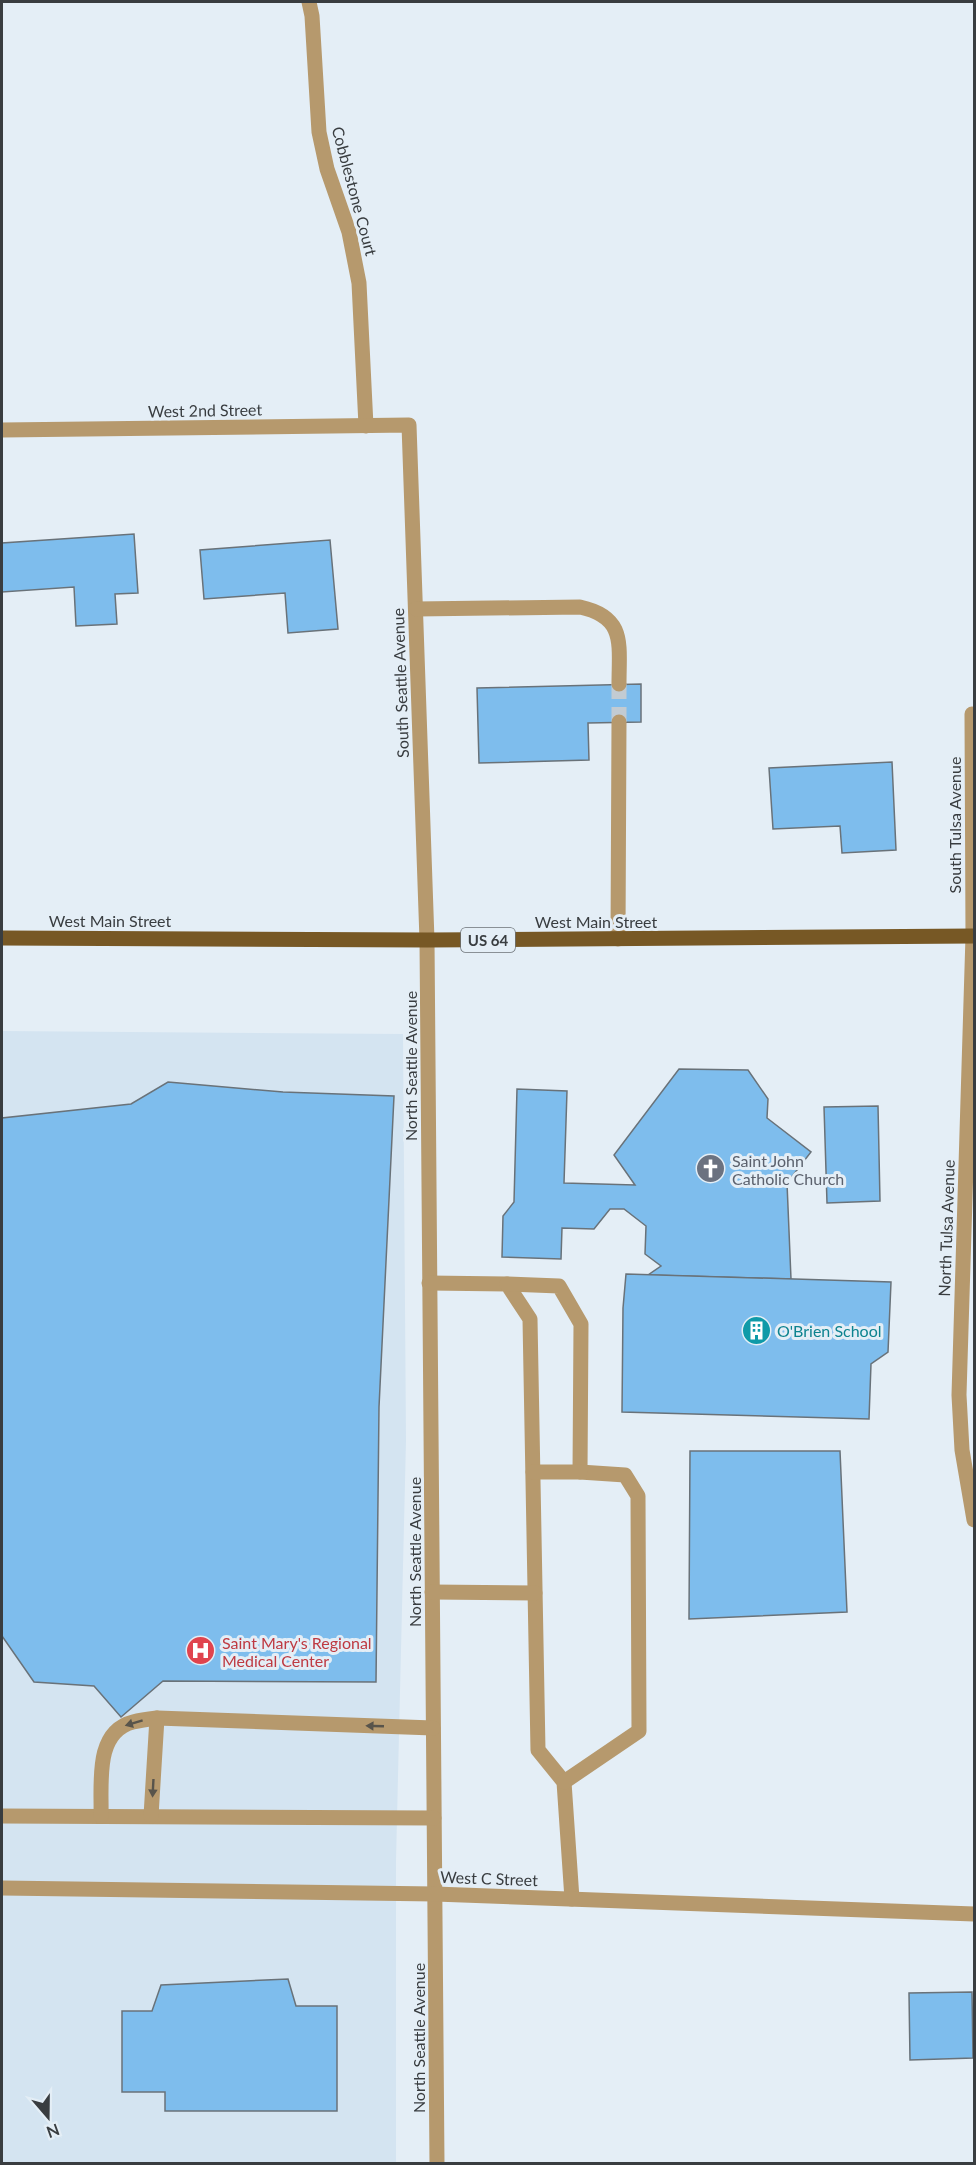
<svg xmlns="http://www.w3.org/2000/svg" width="976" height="2165" font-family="Lato,sans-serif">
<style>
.built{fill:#d4e4f1}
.building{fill:#7ebded;stroke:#697279;stroke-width:1.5}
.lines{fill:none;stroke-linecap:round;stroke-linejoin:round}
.minor-tunnel{stroke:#c2cbd2;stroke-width:15;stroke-dasharray:15 8;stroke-linecap:butt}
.minor{stroke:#b6996d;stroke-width:15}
.major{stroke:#775825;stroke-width:15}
.oneway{fill:#58544b}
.labels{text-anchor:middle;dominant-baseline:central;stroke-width:6;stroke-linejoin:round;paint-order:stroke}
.shield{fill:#e4eef6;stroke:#6c7277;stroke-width:1.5}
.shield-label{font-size:15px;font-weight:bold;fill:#393d40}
.street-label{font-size:16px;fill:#393d40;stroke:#e4eef6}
.worship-label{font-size:16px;fill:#5b616d;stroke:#e4eef6;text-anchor:start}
.culture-label{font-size:16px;fill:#0d838f;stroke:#e4eef6;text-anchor:start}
.health-label{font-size:16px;fill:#be3a42;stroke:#e4eef6;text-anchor:start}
</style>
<rect width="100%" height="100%" fill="#e4eef6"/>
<!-- built -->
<path class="built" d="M 2,1031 L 403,1034 L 406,1440 L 396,1861 L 396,2163 L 2,2164 Z"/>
<!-- building -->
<g class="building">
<path d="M 134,534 L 138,593 L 115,594 L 117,624 L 76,626 L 74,587 L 2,592 L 2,543 Z"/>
<path d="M 330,540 L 338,629 L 288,633 L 285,593 L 204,599 L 200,550 Z"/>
<path d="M 641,684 L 641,722 L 588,723 L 589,760 L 479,763 L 477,688 Z"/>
<path d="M 892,762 L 896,850 L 842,853 L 840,826 L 773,829 L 769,768 Z"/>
<path d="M 679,1069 L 748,1070 L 768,1099 L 767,1118 L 811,1152 L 787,1183 L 791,1279 L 648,1275 L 661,1266 L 645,1254 L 646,1226 L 624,1209 L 610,1209 L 594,1229 L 562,1228 L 561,1259 L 502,1257 L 503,1216 L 514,1202 L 517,1089 L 567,1091 L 564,1183 L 635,1185 L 614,1155 Z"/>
<path d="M 168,1082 L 283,1092 L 394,1096 L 379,1407 L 376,1682 L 163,1681 L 121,1717 L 94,1686 L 34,1682 L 2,1636 L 2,1118 L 131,1104 Z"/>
<path d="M 878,1106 L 880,1201 L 827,1203 L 824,1107 Z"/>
<path d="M 626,1274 L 891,1282 L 888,1352 L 871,1364 L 869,1419 L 622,1412 L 623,1308 Z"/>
<path d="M 690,1451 L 840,1451 L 847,1612 L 689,1619 Z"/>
<path d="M 288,1979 L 296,2006 L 337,2006 L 337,2111 L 165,2111 L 165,2092 L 122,2092 L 122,2011 L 152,2011 L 161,1985 Z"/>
<path d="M 972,1992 L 973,2058 L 910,2060 L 909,1993 Z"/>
</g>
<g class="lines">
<!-- minor-tunnel -->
<path class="minor-tunnel" d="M 619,722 L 619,684"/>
<!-- minor -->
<g class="minor">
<path d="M 309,2 L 312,16 L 319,132 L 327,169 L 349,232 L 359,283 L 366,426"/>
<path d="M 2,430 L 409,425 L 427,940 L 437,2164"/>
<path d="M 416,609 L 580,607 C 626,617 619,644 619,684"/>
<path d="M 972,714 L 973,936 L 959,1395 L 962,1450 L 974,1520"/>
<path d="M 618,939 L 619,722"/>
<path d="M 429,1283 L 507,1284 L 530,1319 L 538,1750 L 564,1782 L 572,1899"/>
<path d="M 507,1284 L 559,1286 L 581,1324 L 580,1472 L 625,1475 L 638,1496 L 639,1731 L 564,1782"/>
<path d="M 533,1472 L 580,1472"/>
<path d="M 432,1592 L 535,1593"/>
<path d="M 2,1816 L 434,1818"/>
<path d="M 101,1816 C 102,1784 94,1732 133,1722 C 141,1720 149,1719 157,1718 L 433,1728"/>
<path d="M 151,1816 L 157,1718"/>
<path d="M 2,1888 L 435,1894 L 974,1914"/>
</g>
<!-- major -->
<path class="major" d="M 2,938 L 427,940 L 974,936"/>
</g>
<!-- one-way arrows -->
<defs><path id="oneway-solid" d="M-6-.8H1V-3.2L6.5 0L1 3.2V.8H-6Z" transform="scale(1.5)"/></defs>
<g class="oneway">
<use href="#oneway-solid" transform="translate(134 1723) rotate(163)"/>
<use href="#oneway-solid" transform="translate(375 1726) rotate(-178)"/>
<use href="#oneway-solid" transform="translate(153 1788) rotate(93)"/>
</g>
<!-- icons -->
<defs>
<symbol id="church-disc" viewBox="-11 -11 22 22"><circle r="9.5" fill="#6b7280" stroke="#e4eef6"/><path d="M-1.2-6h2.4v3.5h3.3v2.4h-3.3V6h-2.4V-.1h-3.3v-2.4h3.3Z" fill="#fff"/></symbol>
<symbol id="building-disc" viewBox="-11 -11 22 22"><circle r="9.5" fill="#0f9aa8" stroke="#e4eef6"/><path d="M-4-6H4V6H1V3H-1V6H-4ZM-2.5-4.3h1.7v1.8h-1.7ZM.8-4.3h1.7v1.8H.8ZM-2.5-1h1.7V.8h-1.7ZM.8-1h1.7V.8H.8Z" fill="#fff"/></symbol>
<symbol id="hospital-disc" viewBox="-11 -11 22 22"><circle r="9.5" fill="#e0444e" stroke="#e4eef6"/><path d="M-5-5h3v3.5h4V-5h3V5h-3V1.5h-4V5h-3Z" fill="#fff"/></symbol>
</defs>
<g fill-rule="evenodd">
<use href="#church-disc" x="694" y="1152" width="33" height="33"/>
<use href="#building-disc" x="740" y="1314" width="33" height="33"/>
<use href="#hospital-disc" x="184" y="1634" width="33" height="33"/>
</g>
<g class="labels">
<!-- shield labels -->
<rect class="shield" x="461" y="928" width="54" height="24" rx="4.5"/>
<g class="shield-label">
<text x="488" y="940">US 64</text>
</g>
<!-- street labels -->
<g class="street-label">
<text transform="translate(355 191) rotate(75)">Cobblestone Court</text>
<text transform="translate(205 410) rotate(-1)">West 2nd Street</text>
<text transform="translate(400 683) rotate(-92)">South Seattle Avenue</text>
<text transform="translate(954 825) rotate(-90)">South Tulsa Avenue</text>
<text x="110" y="920">West Main Street</text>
<text x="596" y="921">West Main Street</text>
<text transform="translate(410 1066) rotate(-90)">North Seattle Avenue</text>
<text transform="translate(946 1228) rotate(-88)">North Tulsa Avenue</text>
<text transform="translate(414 1552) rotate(-90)">North Seattle Avenue</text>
<text transform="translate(489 1878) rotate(2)">West C Street</text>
<text transform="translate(418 2038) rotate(-90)">North Seattle Avenue</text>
</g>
<!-- worship labels -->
<g class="worship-label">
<text x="732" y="1160">Saint John<tspan x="732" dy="18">Catholic Church</tspan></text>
</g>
<!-- culture labels -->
<g class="culture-label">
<text x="777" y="1330">O'Brien School</text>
</g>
<!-- health labels -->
<g class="health-label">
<text x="222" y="1642">Saint Mary's Regional<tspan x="222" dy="18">Medical Center</tspan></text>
</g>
</g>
<!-- border -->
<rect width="976" height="2165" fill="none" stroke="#393d40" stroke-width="6"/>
<!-- north arrow -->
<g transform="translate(48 2117) rotate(160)" stroke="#e4eef6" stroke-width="4.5" paint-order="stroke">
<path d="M0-4.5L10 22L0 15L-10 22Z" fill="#393d40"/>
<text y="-9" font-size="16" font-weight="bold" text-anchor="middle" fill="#393d40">N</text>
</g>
</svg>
